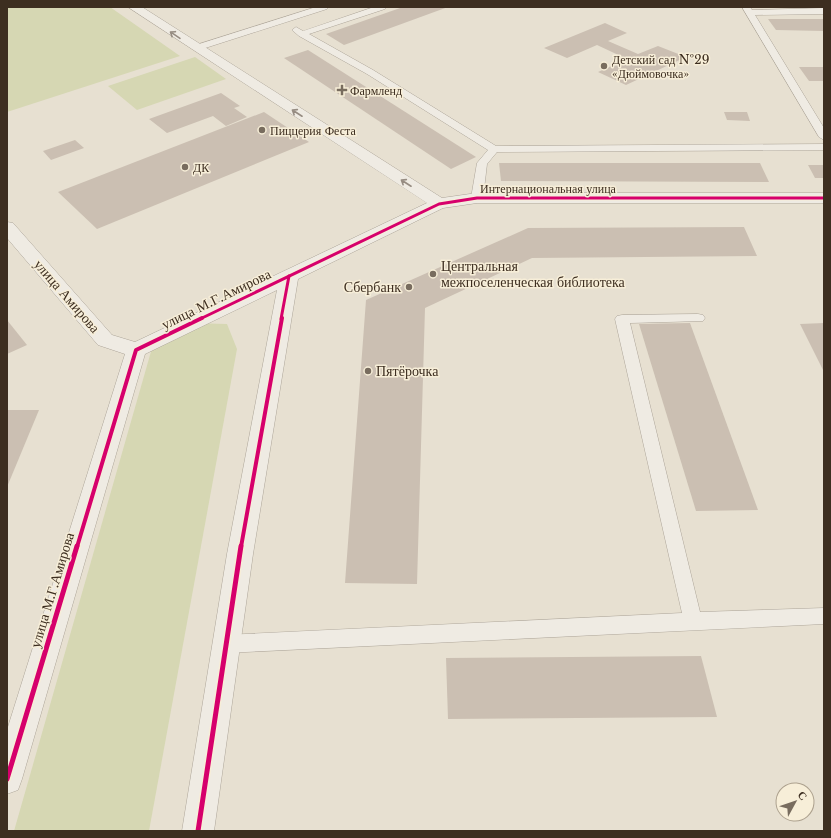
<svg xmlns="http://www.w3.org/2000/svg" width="831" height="838" font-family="'Libre Baskerville',serif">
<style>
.green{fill:#d6d7b3}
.building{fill:#cbbfb2}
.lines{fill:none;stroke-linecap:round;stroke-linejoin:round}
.service-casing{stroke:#ada599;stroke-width:1}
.tertiary-casing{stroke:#ada599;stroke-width:1}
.service{fill:#efebe3;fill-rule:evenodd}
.tertiary{fill:#efebe3;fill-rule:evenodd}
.cycleway-far2-casing{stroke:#f7eed8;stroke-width:5}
.cycleway-far1-casing{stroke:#f7eed8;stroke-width:6}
.cycleway-casing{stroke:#f7eed8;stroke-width:8}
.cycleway-far2{stroke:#d6006c;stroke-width:3}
.cycleway-far1{stroke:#d6006c;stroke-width:4}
.cycleway{stroke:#d6006c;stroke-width:5}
.oneway{stroke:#968c82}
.poi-dot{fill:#786c5e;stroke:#f7eed8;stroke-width:1.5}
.labels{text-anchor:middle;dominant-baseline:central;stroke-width:3;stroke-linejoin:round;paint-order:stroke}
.far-poi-label{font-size:12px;fill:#3d2e20;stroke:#f7eed8;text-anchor:start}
.far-street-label{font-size:12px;fill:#3d2e20;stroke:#f7eed8}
.poi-label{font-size:14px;fill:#3d2e20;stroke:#f7eed8;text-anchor:start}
.street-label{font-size:14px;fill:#3d2e20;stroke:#f7eed8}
</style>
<rect width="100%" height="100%" fill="#e7e0d1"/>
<!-- green -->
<g class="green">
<path d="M 7,7 L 110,7 L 180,56 L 7,112 Z"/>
<path d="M 195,57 L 226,79 L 137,110 L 108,86 Z"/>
<path d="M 190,323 L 227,324 L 237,349 L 149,831 L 14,831 L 152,348 Z"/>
</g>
<!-- building -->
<g class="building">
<path d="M 403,7 L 448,7 L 344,45 L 326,34 Z"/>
<path d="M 768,19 L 824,19 L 824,31 L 776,30 Z"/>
<path d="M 605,23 L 627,33 L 608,41 L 638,54 L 658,46 L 686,57 L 626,85 L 598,72 L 627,59 L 597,45 L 567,58 L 544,48 Z"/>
<path d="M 308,50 L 476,157 L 451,169 L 284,58 Z"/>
<path d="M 799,67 L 824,67 L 824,81 L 809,81 Z"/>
<path d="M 221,93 L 240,106 L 234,108 L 247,117 L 226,126 L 213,116 L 167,133 L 149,119 Z"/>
<path d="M 264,112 L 309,142 L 97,229 L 58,192 Z"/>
<path d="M 724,112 L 747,112 L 750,121 L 727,120 Z"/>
<path d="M 75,140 L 84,148 L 51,160 L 43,151 Z"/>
<path d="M 499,163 L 760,163 L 769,182 L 501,181 Z"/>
<path d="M 808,165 L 824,165 L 824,178 L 815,178 Z"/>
<path d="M 744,227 L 757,256 L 532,258 L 425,308 L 417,584 L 345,583 L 366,300 L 528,228 Z"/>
<path d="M 7,320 L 27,345 L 7,354 Z"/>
<path d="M 690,323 L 758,510 L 696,511 L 639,324 Z"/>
<path d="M 824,323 L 824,372 L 800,324 Z"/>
<path d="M 7,410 L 39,410 L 7,487 Z"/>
<path d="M 701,656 L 717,717 L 448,719 L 446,658 Z"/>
</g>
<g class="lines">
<defs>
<g id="service">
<path d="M 316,7 L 328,7 L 327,9 L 199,50 L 196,51 L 192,48 L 193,46 Z"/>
<path d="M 374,7 L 386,7 L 385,9 L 309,34 L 373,70 L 496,146 L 824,144 L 824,150 L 497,152 L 487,164 L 483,198 L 481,200 L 473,200 L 471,198 L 477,163 L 488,150 L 367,74 L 299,36 L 292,30 L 296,27 L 303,31 Z"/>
<path d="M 742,7 L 750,7 L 752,10 L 824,8 L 824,14 L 755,15 L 824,128 L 824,140 L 819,137 Z"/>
<path d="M 698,314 L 703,315 L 705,318 L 703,321 L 630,323 L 700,612 L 824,608 L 824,624 L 225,653 L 218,650 L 216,644 L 218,638 L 225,635 L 682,613 L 615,319 L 617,316 L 622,315 Z"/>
</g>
<path id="tertiary" d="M 128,7 L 142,7 L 442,198 L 477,193 L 824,193 L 824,203 L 477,203 L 443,208 L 298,279 L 253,554 L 214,831 L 182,831 L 227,554 L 277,290 L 145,354 L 22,779 L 18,790 L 7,794 L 7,730 L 125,354 L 98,345 L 7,238 L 7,222 L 13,223 L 112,335 L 135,342 L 427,203 Z"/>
</defs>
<!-- service casing -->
<use href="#service" class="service-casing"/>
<!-- tertiary casing -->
<use href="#tertiary" class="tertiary-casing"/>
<!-- service -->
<use href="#service" class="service"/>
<!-- tertiary -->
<use href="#tertiary" class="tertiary"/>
<defs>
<g id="cycleway-far2">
<path d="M 200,319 L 439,204 L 477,198 L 824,198"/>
<path d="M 281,319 L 289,276"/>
</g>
<g id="cycleway-far1">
<path d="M 77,547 L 136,350 L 202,318"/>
<path d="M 241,547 L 282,318"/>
</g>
<g id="cycleway">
<path d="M 7,779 L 77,546"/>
<path d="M 198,831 L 241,546"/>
</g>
</defs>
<!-- cycleway-far2 casing -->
<use href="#cycleway-far2" class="cycleway-far2-casing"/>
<!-- cycleway-far1 casing -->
<use href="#cycleway-far1" class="cycleway-far1-casing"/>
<!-- cycleway casing -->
<use href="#cycleway" class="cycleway-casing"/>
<!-- cycleway-far2 -->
<use href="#cycleway-far2" class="cycleway-far2"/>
<!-- cycleway-far1 -->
<use href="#cycleway-far1" class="cycleway-far1"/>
<!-- cycleway -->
<use href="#cycleway" class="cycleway"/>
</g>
<!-- one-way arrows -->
<defs><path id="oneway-shaft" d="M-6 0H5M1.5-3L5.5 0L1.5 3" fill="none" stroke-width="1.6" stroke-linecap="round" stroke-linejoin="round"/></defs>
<g class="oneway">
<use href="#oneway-shaft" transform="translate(175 35) rotate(-146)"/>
<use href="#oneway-shaft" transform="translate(297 113) rotate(-147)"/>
<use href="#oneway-shaft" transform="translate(406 183) rotate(-147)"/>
</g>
<!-- markers -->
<g class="poi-dot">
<circle cx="604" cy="66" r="4"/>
<path d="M340 84h4v4h4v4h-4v4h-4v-4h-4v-4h4z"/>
<circle cx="262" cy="130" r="4"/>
<circle cx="185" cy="167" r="4"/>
<circle cx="433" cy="274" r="4"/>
<circle cx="409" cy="287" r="4"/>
<circle cx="368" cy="371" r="4"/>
</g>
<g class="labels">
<!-- far-poi labels -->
<g class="far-poi-label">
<text x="612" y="59">Детский сад №29<tspan x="612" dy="14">«Дюймовочка»</tspan></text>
<text x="350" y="90">Фармленд</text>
<text x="270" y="130">Пиццерия Феста</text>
<text x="193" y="167">ДК</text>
</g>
<!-- far-street labels -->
<g class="far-street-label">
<text x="548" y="188">Интернациональная улица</text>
</g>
<!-- poi labels -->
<g class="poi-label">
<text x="441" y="266">Центральная<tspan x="441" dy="16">межпоселенческая библиотека</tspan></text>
<text x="401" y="287" text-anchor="end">Сбербанк</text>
<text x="376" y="371">Пятёрочка</text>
</g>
<!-- street labels -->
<g class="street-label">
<text transform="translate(67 296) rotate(49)">улица Амирова</text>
<text transform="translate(216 299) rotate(-26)">улица М.Г.Амирова</text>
<text transform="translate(52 590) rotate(-73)">улица М.Г.Амирова</text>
</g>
</g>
<!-- border -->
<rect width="831" height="838" fill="none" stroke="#3d2e20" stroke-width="16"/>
<!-- north arrow -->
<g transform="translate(795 802) rotate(50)"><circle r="19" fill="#f7eed8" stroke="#ada18e"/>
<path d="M0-3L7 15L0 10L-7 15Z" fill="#786c5e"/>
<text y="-6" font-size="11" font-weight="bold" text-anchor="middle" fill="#3d2e20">С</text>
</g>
</svg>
